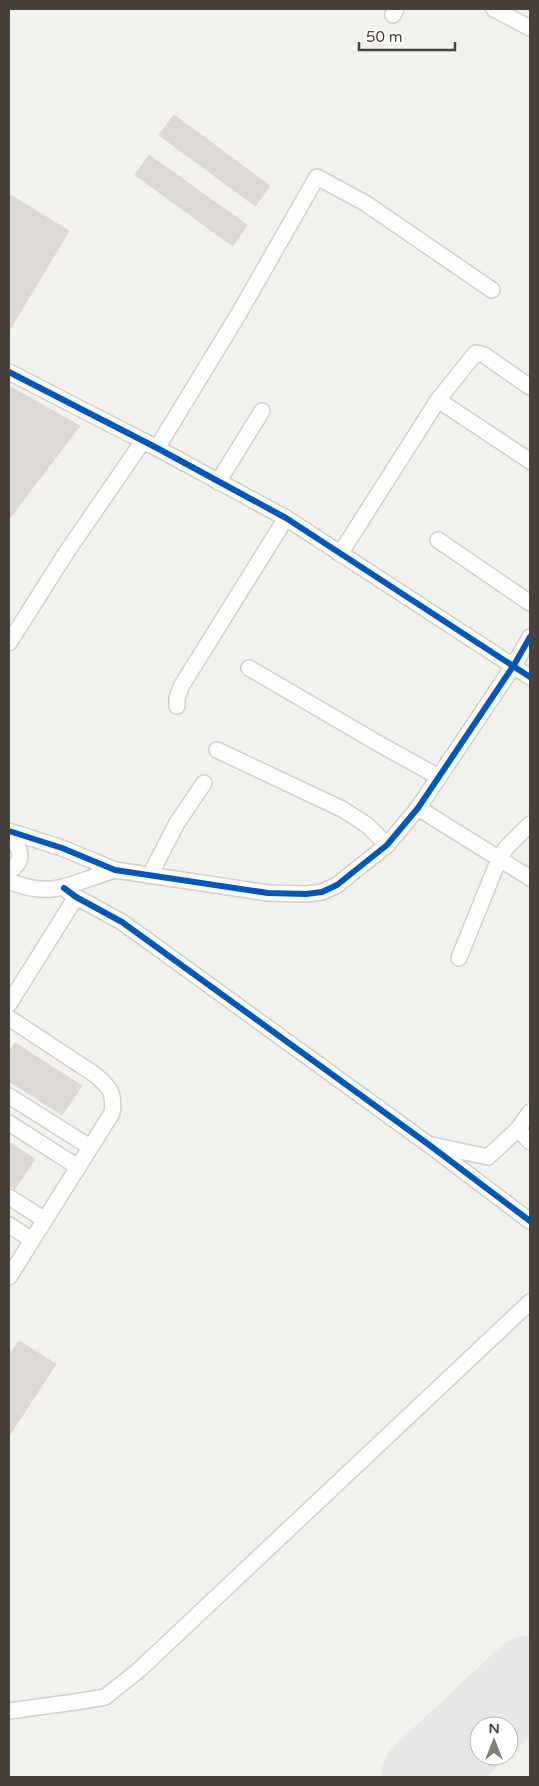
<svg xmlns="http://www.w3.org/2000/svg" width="539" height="1786" font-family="'Varela Round',sans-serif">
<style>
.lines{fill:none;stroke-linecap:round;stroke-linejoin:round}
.taxiway{stroke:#e6e6e4;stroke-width:35}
.runway{stroke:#e6e6e4;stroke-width:86}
.building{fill:#dbd8d5;stroke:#dbd7d3}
.minor-casing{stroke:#d1cecb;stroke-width:18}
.minor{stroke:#fdfdfc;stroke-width:15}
.cycleway-casing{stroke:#fff;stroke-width:9}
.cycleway{stroke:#0057b8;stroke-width:6}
</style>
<rect width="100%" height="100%" fill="#f3f1ee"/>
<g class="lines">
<!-- taxiway -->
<path class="taxiway" d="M 418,1777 L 432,1770"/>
<!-- runway -->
<path class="runway" d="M 424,1777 L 530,1678"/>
</g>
<!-- building -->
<g class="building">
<path d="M 174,115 L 270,186 L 255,206 L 159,135 Z"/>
<path d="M 149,155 L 247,225 L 233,246 L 135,175 Z"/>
<path d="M 9,194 L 69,231 L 9,331 Z"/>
<path d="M 9,386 L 80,426 L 9,519 Z"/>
<path d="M 15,1043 L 82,1086 L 62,1115 L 9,1081 L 9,1053 Z"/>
<path d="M 9,1142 L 35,1159 L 15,1189 L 9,1185 Z"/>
<path d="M 19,1341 L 56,1364 L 9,1436 L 9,1356 Z"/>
</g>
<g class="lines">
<defs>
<g id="minor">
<path d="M 494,9 L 530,28"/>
<path d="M 393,15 L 396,9"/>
<path d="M 9,372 L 157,448 L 286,518 L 530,677"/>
<path d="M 438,400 L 530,461"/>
<path d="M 157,448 L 238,315 L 317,177 L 365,203 L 492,290"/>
<path d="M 218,482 L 262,411"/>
<path d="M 438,540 L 530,603"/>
<path d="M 340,554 L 438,400 L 474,355 L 476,353 L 484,355 L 530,387"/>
<path d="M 9,643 L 66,553 L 143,441"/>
<path d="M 249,668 L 381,745 L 439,777"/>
<path d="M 177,706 L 177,698 L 182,685 L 286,518"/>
<path d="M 217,750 L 342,809 L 367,825 L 387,845"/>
<path d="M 418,808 L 530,878"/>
<path d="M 9,831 L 62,848 L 115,870 L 268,893 L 306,894 L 322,892 L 337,885 L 387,845 L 418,808 L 514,665 L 530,637"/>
<path d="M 9,837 C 22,848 25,861 9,871"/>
<path d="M 150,875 L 177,823 L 204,783"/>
<path d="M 9,881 C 53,900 73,882 115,870"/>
<path d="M 64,888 L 76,897 L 122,922 L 428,1144 L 530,1221"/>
<path d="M 459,958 L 499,859 L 506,848 L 530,824"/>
<path d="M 9,1004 L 76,897"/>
<path d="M 9,1018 L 94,1074 C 110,1087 115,1093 112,1113 L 9,1277"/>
<path d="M 9,1096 L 90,1147"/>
<path d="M 9,1123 L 78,1167"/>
<path d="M 518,1129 L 530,1142"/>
<path d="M 432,1145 L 488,1157 L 518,1129 L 530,1112"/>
<path d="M 9,1197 L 45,1220"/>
<path d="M 9,1225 L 32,1240"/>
<path d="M 9,1711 L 75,1702 L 105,1697 L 139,1670 L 530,1302"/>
</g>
</defs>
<!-- minor casing -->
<use href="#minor" class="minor-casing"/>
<!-- minor -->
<use href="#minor" class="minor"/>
<defs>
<g id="cycleway">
<path d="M 9,372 L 157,448 L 286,518 L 530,677"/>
<path d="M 9,831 L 62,848 L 115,870 L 268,893 L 306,894 L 322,892 L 337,885 L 387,845 L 418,808 L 514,665 L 530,637"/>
<path d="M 64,888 L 76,897 L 122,922 L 428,1144 L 530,1221"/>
</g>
</defs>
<!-- cycleway casing -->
<use href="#cycleway" class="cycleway-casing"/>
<!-- cycleway -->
<use href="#cycleway" class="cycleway"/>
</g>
<!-- border -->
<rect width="539" height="1786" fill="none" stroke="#494039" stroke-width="20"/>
<!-- north arrow -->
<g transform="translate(494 1741)"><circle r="24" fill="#ffffff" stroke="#b6b3b0"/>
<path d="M0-4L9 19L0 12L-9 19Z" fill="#847e78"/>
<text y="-8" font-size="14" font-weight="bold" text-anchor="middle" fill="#494039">N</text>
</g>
<!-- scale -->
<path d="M359 42v8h96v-8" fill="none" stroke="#494039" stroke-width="2.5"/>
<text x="366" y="42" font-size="15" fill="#494039" stroke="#ffffff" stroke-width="4" paint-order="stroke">50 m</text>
</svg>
